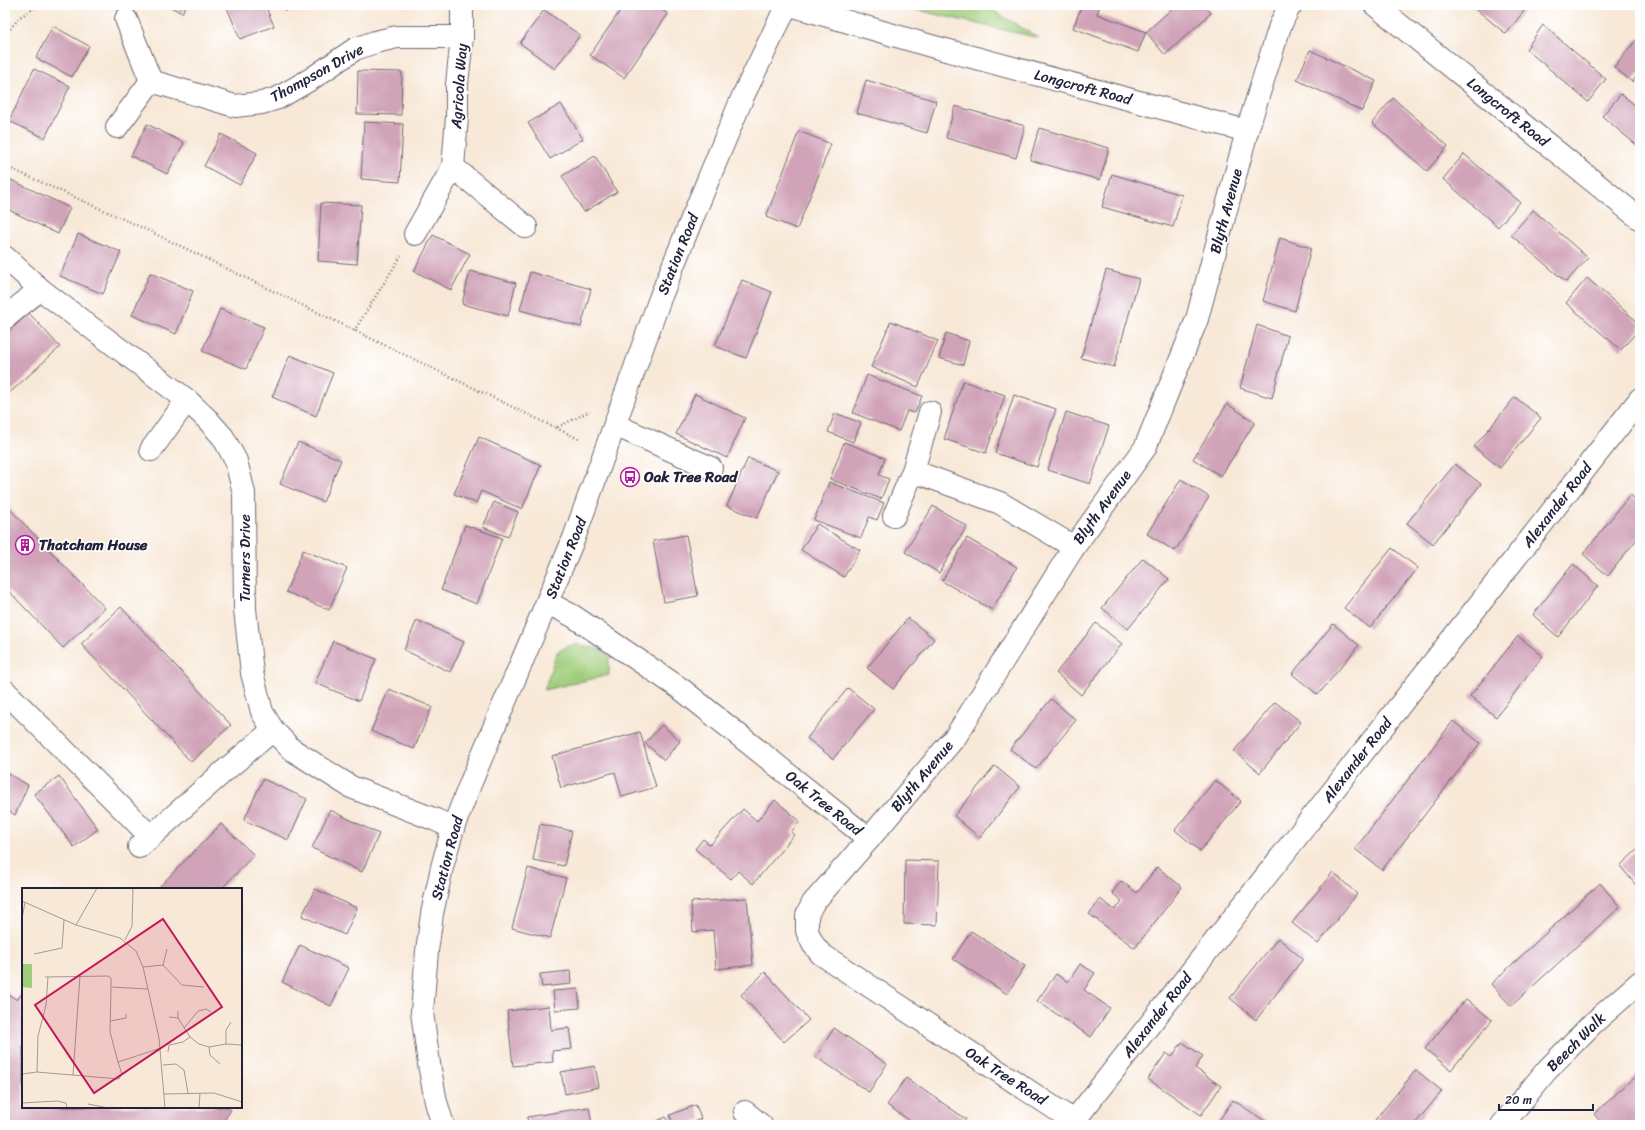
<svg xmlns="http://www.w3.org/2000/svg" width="1645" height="1130" font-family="Sriracha,sans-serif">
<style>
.green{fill:#a0cd7b;stroke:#61785b}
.building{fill:#d0a3b8}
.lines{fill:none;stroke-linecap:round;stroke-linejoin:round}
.minor-casing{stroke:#6d6772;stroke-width:24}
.path{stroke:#6d6772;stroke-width:2.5;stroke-dasharray:1 3;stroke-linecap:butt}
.minor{stroke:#fff;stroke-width:22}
.labels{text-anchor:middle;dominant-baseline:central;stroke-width:3.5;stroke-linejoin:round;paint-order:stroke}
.street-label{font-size:15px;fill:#22223b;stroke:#fff}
.poi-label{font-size:15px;font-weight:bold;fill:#22223b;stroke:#fff;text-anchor:start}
.inset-road{fill:none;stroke:#a29999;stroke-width:1}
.view{fill:#c2185b;fill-opacity:0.15;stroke:#c2185b;stroke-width:2}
.inset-edge{fill:none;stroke:#22223b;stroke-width:2}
</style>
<rect width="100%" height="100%" fill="#fff"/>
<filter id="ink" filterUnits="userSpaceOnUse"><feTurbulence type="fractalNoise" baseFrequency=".025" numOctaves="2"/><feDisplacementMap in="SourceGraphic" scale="8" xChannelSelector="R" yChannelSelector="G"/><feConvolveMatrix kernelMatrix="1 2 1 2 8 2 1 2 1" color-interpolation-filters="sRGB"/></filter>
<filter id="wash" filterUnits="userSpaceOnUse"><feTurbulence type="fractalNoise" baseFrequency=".012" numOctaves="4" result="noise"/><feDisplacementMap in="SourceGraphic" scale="16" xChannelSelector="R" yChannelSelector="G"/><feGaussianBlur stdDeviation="0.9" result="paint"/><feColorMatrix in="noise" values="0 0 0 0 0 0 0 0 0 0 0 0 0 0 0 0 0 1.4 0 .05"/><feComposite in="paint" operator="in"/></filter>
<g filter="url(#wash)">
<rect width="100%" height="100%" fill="#f8e8d7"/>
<!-- green -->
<g class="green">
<path d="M 895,5 L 984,5 L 1039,38 Z"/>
<path d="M 577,644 L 601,650 L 609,656 L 609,675 L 544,690 L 557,652 L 568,646 Z"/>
</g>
<g id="blocks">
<!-- building -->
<g class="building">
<path d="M 167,5 L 186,5 L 182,13 Z"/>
<path d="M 226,5 L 265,5 L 274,26 L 240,39 Z"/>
<path d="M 282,5 L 301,5 L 285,11 Z"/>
<path d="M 624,5 L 654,5 L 668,14 L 624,78 L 590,55 Z"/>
<path d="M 1082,5 L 1100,5 L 1097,14 L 1146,32 L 1138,52 L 1073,28 Z"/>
<path d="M 1176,5 L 1204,5 L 1211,13 L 1165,55 L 1146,32 Z"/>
<path d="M 1471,5 L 1517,5 L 1524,11 L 1506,34 Z"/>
<path d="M 544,10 L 580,35 L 555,69 L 520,43 Z"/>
<path d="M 1543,25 L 1606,79 L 1588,102 L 1526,49 Z"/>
<path d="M 53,26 L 89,46 L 72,77 L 36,58 Z"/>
<path d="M 1637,39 L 1640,42 L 1640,72 L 1632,82 L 1614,67 Z"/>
<path d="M 1310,50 L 1376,81 L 1362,111 L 1297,80 Z"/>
<path d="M 34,69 L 70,86 L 45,138 L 9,121 Z"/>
<path d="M 358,71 L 402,72 L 401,115 L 357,114 Z"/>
<path d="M 866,80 L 936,101 L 927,133 L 857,113 Z"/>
<path d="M 1621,94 L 1640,109 L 1640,148 L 1602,116 Z"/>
<path d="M 1393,98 L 1448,146 L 1427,171 L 1372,123 Z"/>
<path d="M 561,104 L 583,139 L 550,159 L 528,123 Z"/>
<path d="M 955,106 L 1025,126 L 1016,158 L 946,138 Z"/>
<path d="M 364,122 L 403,124 L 400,182 L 361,179 Z"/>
<path d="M 147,124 L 184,143 L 167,174 L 131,156 Z"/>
<path d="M 1039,128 L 1109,148 L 1100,180 L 1030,160 Z"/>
<path d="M 799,131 L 831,144 L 797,229 L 766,217 Z"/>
<path d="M 221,134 L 257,153 L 240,185 L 204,166 Z"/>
<path d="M 1464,154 L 1520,202 L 1498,227 L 1443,179 Z"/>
<path d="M 595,156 L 617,192 L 584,212 L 562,176 Z"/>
<path d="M 1112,174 L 1182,195 L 1173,227 L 1102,207 Z"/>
<path d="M 5,177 L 70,208 L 58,234 L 5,208 Z"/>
<path d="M 321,203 L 361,205 L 357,264 L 318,261 Z"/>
<path d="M 1533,210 L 1588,258 L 1566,282 L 1511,235 Z"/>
<path d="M 78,234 L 121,252 L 103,294 L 60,276 Z"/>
<path d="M 433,235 L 470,254 L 451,290 L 414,271 Z"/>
<path d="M 1280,238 L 1311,248 L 1295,311 L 1263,301 Z"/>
<path d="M 1106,270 L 1139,279 L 1114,367 L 1081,358 Z"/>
<path d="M 470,271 L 516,283 L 508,316 L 462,304 Z"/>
<path d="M 530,272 L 591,289 L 581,327 L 520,310 Z"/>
<path d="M 150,273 L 193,291 L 176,334 L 132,315 Z"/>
<path d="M 1587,278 L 1640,324 L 1640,328 L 1621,350 L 1566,303 Z"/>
<path d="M 742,280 L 772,292 L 746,358 L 715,346 Z"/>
<path d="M 220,309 L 264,327 L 246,369 L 202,351 Z"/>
<path d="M 29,313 L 60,347 L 5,397 L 5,335 Z"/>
<path d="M 891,321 L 938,341 L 918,387 L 871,367 Z"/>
<path d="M 1257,325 L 1288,336 L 1272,398 L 1240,388 Z"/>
<path d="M 946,333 L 969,341 L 963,365 L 939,358 Z"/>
<path d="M 290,355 L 333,373 L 316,416 L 272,397 Z"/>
<path d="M 867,375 L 922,396 L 915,413 L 907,411 L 899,431 L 853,413 Z"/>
<path d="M 963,381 L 1005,395 L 986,453 L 944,439 Z"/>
<path d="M 695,394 L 745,418 L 727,458 L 676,434 Z"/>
<path d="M 1014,395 L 1056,409 L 1037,467 L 995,453 Z"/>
<path d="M 1515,397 L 1541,418 L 1500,468 L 1474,447 Z"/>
<path d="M 1227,404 L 1255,422 L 1221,476 L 1193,459 Z"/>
<path d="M 1066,412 L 1109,426 L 1090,484 L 1048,470 Z"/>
<path d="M 835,413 L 861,423 L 853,442 L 828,432 Z"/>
<path d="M 479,437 L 541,465 L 522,509 L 481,491 L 476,503 L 454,494 Z"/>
<path d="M 298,442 L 341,460 L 323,502 L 280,484 Z"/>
<path d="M 844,442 L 885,458 L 879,475 L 889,479 L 881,499 L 830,479 Z"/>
<path d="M 748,458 L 778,471 L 757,518 L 727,506 Z"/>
<path d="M 1455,464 L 1481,484 L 1433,544 L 1407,523 Z"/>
<path d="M 1181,479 L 1209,497 L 1175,551 L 1147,534 Z"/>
<path d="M 829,482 L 884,503 L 877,520 L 869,517 L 861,538 L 814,520 Z"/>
<path d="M 1630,495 L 1640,502 L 1640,535 L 1608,576 L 1583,554 Z"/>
<path d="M 494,502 L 518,512 L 508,537 L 483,527 Z"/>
<path d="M 5,504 L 105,608 L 63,648 L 5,587 Z"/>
<path d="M 933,506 L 967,526 L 939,573 L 905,552 Z"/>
<path d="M 817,524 L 860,550 L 844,577 L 801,550 Z"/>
<path d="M 465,525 L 502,538 L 477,604 L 441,590 Z"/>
<path d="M 686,535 L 698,596 L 664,602 L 653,541 Z"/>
<path d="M 967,538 L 1017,567 L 992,610 L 942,581 Z"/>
<path d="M 1392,548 L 1418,568 L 1370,628 L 1344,608 Z"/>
<path d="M 303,550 L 347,568 L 329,610 L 286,592 Z"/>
<path d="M 1143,558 L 1169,579 L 1128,629 L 1102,608 Z"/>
<path d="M 1573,564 L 1598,586 L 1558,637 L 1533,615 Z"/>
<path d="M 121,607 L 231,725 L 191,762 L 81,644 Z"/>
<path d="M 908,618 L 934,639 L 893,689 L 867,668 Z"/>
<path d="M 417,620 L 464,642 L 450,672 L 404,650 Z"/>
<path d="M 1096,623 L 1122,644 L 1081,695 L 1056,673 Z"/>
<path d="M 1333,624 L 1359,645 L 1318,695 L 1292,674 Z"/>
<path d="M 1518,636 L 1543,656 L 1496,717 L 1470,696 Z"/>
<path d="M 333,641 L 376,659 L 359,701 L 315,683 Z"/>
<path d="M 848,688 L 874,709 L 833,759 L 807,738 Z"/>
<path d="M 389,689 L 432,707 L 414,749 L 371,731 Z"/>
<path d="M 1051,699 L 1076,720 L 1036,769 L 1010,749 Z"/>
<path d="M 1275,702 L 1301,722 L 1260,773 L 1234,751 Z"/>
<path d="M 1453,721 L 1480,743 L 1382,870 L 1355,849 Z"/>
<path d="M 662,725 L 680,741 L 664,760 L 645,743 Z"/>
<path d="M 640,732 L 656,787 L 622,797 L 615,772 L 561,788 L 552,756 Z"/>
<path d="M 995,766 L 1020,787 L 980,838 L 954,816 Z"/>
<path d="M 5,772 L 28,785 L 15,815 L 5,809 Z"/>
<path d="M 59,776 L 98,829 L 74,847 L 34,794 Z"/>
<path d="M 263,779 L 307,799 L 288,840 L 244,820 Z"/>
<path d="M 1215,780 L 1241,801 L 1200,851 L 1175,830 Z"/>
<path d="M 775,800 L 800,821 L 791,832 L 794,835 L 753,884 L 738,871 L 731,879 L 695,849 L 703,839 L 710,845 L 743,809 L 757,821 Z"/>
<path d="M 330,810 L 379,834 L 362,872 L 312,848 Z"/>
<path d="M 221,824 L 254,855 L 221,889 L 157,889 Z"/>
<path d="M 540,824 L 572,831 L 564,866 L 533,860 Z"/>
<path d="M 1640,847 L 1640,890 L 1620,866 Z"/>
<path d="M 905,860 L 939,861 L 937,925 L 904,924 Z"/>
<path d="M 1157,867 L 1182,887 L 1135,948 L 1089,914 L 1100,899 L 1115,910 L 1122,901 L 1112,893 L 1121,881 L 1137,893 Z"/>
<path d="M 528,868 L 566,878 L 550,938 L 512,928 Z"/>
<path d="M 1333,872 L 1357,894 L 1318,944 L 1292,923 Z"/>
<path d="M 1600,883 L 1620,907 L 1511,1006 L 1491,984 Z"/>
<path d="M 315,889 L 357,908 L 345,935 L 302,916 Z"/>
<path d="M 747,898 L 753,965 L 716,969 L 713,930 L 693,932 L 691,902 Z"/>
<path d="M 971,931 L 1025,966 L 1007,994 L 953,959 Z"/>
<path d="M 1278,938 L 1303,959 L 1256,1020 L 1230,998 Z"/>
<path d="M 300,945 L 349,968 L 331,1006 L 282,982 Z"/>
<path d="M 1080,964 L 1095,973 L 1084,990 L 1110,1008 L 1091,1037 L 1037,1001 L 1056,974 L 1068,982 Z"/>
<path d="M 570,971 L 571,984 L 542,987 L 540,974 Z"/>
<path d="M 765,972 L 809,1020 L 784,1042 L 741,995 Z"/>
<path d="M 578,989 L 580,1008 L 555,1010 L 553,991 Z"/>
<path d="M 5,992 L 17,1000 L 23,992 L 23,1107 L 226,1107 L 231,1110 L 221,1125 L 5,1125 Z"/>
<path d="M 1466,999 L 1492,1020 L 1451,1070 L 1425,1049 Z"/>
<path d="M 549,1006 L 551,1030 L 569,1028 L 572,1049 L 552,1051 L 553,1062 L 513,1066 L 507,1011 Z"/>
<path d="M 834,1028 L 887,1064 L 869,1092 L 816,1057 Z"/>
<path d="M 1182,1042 L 1203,1056 L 1195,1068 L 1221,1086 L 1201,1115 L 1148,1079 L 1166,1053 L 1172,1057 Z"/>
<path d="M 595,1066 L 599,1087 L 565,1094 L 561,1072 Z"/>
<path d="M 1416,1070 L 1442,1091 L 1414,1125 L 1382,1125 L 1375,1120 Z"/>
<path d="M 1640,1072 L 1640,1115 L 1629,1125 L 1603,1125 L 1594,1114 Z"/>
<path d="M 906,1078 L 966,1119 L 961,1125 L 916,1125 L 887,1105 Z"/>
<path d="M 1233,1100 L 1271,1125 L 1216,1125 Z"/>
<path d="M 696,1105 L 701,1119 L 685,1125 L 673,1125 L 670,1115 Z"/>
<path d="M 589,1107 L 592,1125 L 528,1125 L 527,1117 Z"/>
<path d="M 666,1117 L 669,1125 L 656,1125 L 655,1122 Z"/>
</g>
</g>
</g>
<g filter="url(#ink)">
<use href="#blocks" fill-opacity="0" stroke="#6d6772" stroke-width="1"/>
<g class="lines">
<defs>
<g id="minor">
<path d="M 790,5 L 931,46 L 1247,131 L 1280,26 L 1288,9 L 1291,5"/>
<path d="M 1375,5 L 1640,219"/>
<path d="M 126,19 L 151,81 L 235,106 L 262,103 L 278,98 L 311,79 L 355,49 L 375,42 L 397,37 L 462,37"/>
<path d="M 117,127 L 151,81"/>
<path d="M 453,167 L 457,117 L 457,84 L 462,37 L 462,5"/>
<path d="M 415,234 L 453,167 L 526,227"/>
<path d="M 5,257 L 40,289 L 187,400 L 207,419 L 223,437 L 236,461 L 244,493 L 245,609 L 252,673 L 262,712 L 273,730 L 291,749 L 351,787 L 436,820 L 453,828"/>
<path d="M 5,318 L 40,289"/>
<path d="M 615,425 L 711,468"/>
<path d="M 151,450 L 187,400"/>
<path d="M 913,471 L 930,412"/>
<path d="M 894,516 L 913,471 L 1000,503 L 1074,547"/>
<path d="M 548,603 L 573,616 L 681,689 L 869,839 L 813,903 L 807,915 L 807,931 L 813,944 L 821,954 L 1080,1125"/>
<path d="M 5,691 L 150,836"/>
<path d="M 869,839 L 956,736 L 1074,547 L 1145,448 L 1197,319 L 1247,131"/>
<path d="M 139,847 L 222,773 L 273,730"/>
<path d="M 745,1112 L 761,1125"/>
<path d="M 1074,1121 L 1640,399"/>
<path d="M 443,1125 L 436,1102 L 429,1064 L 422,1012 L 427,951 L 432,914 L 442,867 L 453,828 L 471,782 L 574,538 L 659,301 L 691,221 L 743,96 L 787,5"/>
<path d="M 1502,1125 L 1547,1070 L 1591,1025 L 1640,982"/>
</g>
</defs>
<!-- minor casing -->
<use href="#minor" class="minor-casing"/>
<!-- path -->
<g class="path">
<path d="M 5,35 L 20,17 L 40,5"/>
<path d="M 5,166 L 143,228 L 556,428 L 590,411"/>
<path d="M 354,331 L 401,256"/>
<path d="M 556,428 L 581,440"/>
</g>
<!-- minor -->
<use href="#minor" class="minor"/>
</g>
</g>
<!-- icons -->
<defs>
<symbol id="bus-ring" viewBox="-11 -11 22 22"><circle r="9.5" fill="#fff" stroke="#b5179e" stroke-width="1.5"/><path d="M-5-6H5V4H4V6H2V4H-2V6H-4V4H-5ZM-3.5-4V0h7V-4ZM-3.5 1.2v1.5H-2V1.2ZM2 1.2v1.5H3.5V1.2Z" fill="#b5179e"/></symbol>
<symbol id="building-ring" viewBox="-11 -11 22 22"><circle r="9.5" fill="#fff" stroke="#b5179e" stroke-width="1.5"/><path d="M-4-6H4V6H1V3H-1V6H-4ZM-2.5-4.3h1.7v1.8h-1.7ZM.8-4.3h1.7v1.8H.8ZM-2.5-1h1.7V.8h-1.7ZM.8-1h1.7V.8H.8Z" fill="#b5179e"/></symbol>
</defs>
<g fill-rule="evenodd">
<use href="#bus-ring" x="619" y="466" width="22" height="22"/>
<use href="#building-ring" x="14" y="534" width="22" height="22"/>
</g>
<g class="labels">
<!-- street labels -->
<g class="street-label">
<text transform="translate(317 73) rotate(-29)">Thompson Drive</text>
<text transform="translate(459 86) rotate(-86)">Agricola Way</text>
<text transform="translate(1083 87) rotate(15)">Longcroft Road</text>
<text transform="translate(1508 112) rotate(39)">Longcroft Road</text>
<text transform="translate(1226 211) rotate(-75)">Blyth Avenue</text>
<text transform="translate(678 254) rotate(-68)">Station Road</text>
<text transform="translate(1557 505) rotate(-52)">Alexander Road</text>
<text transform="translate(1102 507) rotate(-54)">Blyth Avenue</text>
<text transform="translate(245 558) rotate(-90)">Turners Drive</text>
<text transform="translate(566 558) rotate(-68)">Station Road</text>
<text transform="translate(1357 760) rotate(-52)">Alexander Road</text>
<text transform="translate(922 776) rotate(-50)">Blyth Avenue</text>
<text transform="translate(824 803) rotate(39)">Oak Tree Road</text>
<text transform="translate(447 858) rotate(-75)">Station Road</text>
<text transform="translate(1157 1015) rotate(-52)">Alexander Road</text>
<text transform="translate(1576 1042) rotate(-45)">Beech Walk</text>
<text transform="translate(1006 1076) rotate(33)">Oak Tree Road</text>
</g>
<!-- poi labels -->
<g class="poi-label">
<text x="644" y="477">Oak Tree Road</text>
<text x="39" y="545">Thatcham House</text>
</g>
</g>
<!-- overview -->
<g transform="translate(22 888)">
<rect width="220" height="220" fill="#f8e8d7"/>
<path d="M 0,76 L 10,76 L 10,100 L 0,99 Z" fill="#a0cd7b"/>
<path class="inset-road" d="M 0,13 L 54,37 L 98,50 L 114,63 L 121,79 L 137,150 L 143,220M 0,31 L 3,14M 54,37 L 75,0M 103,52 L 110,38 L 111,0M 12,66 L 40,60 L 42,32M 141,77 L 145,61M 121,79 L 141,77 L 160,97 L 182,99M 23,89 L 86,88 L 89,90 L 89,99 L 126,101M 89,99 L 88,144 L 96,174M 147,129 L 156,130 L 156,123M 156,130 L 168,149 L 177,156 L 187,159 L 204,156 L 220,157M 88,133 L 104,130 L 104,126M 162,140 L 176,123 L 184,121 L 189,124M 204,156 L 204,142 L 209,134M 187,159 L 188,167 L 198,176M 146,164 L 147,157 L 161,154 L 168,149M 141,177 L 154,176 L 162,182 L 166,205M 15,184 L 16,148 L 24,117 L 26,89M 0,186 L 15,184 L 97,191 L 100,186 L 96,174 L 139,160M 51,187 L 58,88M 142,206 L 192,205 L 220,214M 0,215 L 35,213 L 44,215 L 45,220M 66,216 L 86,220M 177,220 L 178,205"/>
<path class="view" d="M 141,31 L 200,119 L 72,205 L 13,117 Z"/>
<rect width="220" height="220" class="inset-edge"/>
</g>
<!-- margin -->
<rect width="1645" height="1130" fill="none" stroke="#fff" stroke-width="20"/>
<!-- scale -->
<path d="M1499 1104v6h94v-6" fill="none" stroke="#22223b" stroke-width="2"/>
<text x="1505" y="1104" font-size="12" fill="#22223b" stroke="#ffffff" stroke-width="3" paint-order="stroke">20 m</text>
</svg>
